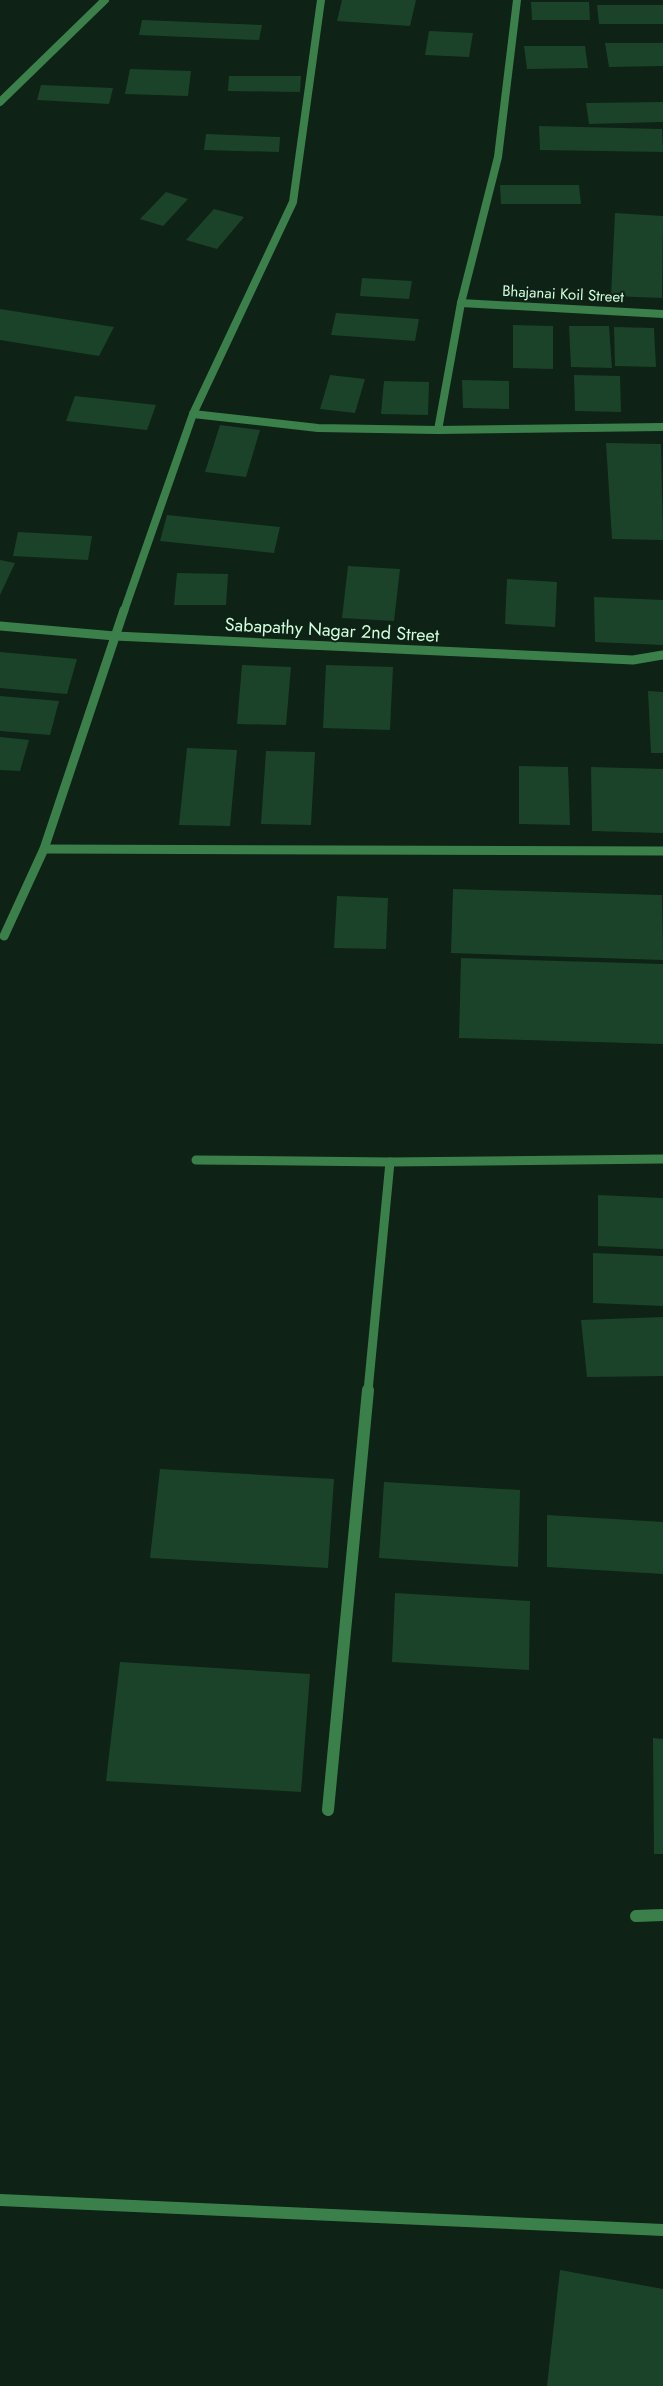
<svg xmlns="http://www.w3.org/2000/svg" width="663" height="2386" font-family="Jost,sans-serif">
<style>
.building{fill:#1b432a}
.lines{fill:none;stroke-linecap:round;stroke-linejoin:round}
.minor-far2{stroke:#3b804a;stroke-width:8}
.minor-far1{stroke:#3b804a;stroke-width:9}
.minor{stroke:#3b804a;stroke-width:12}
.labels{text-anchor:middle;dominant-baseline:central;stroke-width:4;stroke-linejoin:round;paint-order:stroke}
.far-street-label{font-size:15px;fill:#d1fede;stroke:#0e2215}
.street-label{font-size:18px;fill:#d1fede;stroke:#0e2215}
</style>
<rect width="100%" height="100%" fill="#0e2215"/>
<!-- building -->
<g class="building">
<path d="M 342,0 L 416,0 L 410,26 L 337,21 Z"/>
<path d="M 531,2 L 589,2 L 590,20 L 532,20 Z"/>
<path d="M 597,5 L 663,5 L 663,24 L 599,24 Z"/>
<path d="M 142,20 L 262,25 L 259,40 L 139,35 Z"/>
<path d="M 429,31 L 473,33 L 469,57 L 425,55 Z"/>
<path d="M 605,43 L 663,43 L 663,66 L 609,67 Z"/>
<path d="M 524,46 L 585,46 L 588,68 L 527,69 Z"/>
<path d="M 130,69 L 191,71 L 188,96 L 125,94 Z"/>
<path d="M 229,76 L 301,76 L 300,92 L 228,91 Z"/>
<path d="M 41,85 L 113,88 L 109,104 L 37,100 Z"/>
<path d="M 663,102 L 663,122 L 589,124 L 586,103 Z"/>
<path d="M 539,126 L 662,129 L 663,152 L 540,150 Z"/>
<path d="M 206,134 L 280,137 L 279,152 L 204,150 Z"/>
<path d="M 500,185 L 579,185 L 581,204 L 501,204 Z"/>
<path d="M 166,192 L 188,199 L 163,226 L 140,219 Z"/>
<path d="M 214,209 L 244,217 L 217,249 L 186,240 Z"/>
<path d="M 615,213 L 663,216 L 662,298 L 611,296 Z"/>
<path d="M 362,278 L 412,281 L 409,299 L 360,296 Z"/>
<path d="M 0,309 L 114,327 L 99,356 L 0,340 Z"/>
<path d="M 336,313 L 419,319 L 415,341 L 331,335 Z"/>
<path d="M 513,325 L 553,326 L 553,369 L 513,368 Z"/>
<path d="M 569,326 L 609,326 L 612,368 L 571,367 Z"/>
<path d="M 614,327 L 654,328 L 656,367 L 615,366 Z"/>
<path d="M 330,375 L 365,379 L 355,413 L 320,409 Z"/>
<path d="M 574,375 L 620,376 L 621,412 L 575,411 Z"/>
<path d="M 462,380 L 509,381 L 509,409 L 463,408 Z"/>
<path d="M 384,381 L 429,382 L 428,415 L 381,414 Z"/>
<path d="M 75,396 L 156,405 L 147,430 L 66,421 Z"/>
<path d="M 220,425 L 260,430 L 246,477 L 205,472 Z"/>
<path d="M 606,443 L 661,444 L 663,540 L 612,539 Z"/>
<path d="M 167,515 L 280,527 L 274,553 L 160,541 Z"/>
<path d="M 18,532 L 92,536 L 88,560 L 13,556 Z"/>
<path d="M 0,560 L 15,563 L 0,595 Z"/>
<path d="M 348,566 L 400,569 L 394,621 L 342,618 Z"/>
<path d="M 177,573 L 228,574 L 226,605 L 174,605 Z"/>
<path d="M 507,579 L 557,582 L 555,627 L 505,624 Z"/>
<path d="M 594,597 L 663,600 L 663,645 L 595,642 Z"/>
<path d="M 0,652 L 77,659 L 67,694 L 0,688 Z"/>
<path d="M 242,665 L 291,667 L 286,725 L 237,724 Z"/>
<path d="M 326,665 L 393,667 L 390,730 L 323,728 Z"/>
<path d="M 648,691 L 663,692 L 663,753 L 651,753 Z"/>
<path d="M 0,696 L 59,701 L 50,735 L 0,731 Z"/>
<path d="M 0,737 L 29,740 L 20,771 L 0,770 Z"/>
<path d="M 187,748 L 237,750 L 230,826 L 179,825 Z"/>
<path d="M 266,751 L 315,752 L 311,825 L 261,824 Z"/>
<path d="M 519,766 L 568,767 L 570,825 L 519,824 Z"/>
<path d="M 591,767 L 663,769 L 663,833 L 592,831 Z"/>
<path d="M 453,889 L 662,895 L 663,960 L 451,953 Z"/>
<path d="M 337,896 L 388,898 L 386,949 L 334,948 Z"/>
<path d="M 461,958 L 663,964 L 663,1044 L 459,1038 Z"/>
<path d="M 598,1195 L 663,1198 L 663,1249 L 598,1246 Z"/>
<path d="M 593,1253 L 663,1256 L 663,1306 L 593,1303 Z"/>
<path d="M 663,1317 L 663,1376 L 587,1377 L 581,1320 Z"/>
<path d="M 160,1469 L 334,1479 L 328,1568 L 150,1558 Z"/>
<path d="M 384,1482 L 520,1490 L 518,1567 L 379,1558 Z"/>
<path d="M 547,1515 L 663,1522 L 663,1574 L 547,1567 Z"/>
<path d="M 395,1593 L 530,1601 L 529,1670 L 392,1662 Z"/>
<path d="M 120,1662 L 310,1674 L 301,1792 L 106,1781 Z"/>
<path d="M 653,1738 L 663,1739 L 663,1854 L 654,1854 Z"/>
<path d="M 560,2270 L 663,2289 L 663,2386 L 547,2386 Z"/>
</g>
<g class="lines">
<!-- minor-far2 -->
<g class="minor-far2">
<path d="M 517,0 L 498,157 L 461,303 L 438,430 L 663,427"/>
<path d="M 0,102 L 105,0"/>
<path d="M 461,303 L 663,314"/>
<path d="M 193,414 L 318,428 L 438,430"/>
<path d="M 124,611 L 193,414 L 293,202 L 321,0"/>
</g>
<!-- minor-far1 -->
<g class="minor-far1">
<path d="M 0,626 L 115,636 L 633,660 L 663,655"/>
<path d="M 44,849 L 663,851"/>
<path d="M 4,936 L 44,849 L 124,610"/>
<path d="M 196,1160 L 390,1162 L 663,1159"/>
<path d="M 368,1391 L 390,1162"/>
</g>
<!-- minor -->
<g class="minor">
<path d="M 328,1810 L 368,1390"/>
<path d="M 636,1916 L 663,1915"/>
<path d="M 0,2200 L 663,2230"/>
</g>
</g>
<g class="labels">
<!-- far-street labels -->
<g class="far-street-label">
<text transform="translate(563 294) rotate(3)">Bhajanai Koil Street</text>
</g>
<!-- street labels -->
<g class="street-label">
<text transform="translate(332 630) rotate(3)">Sabapathy Nagar 2nd Street</text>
</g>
</g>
</svg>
